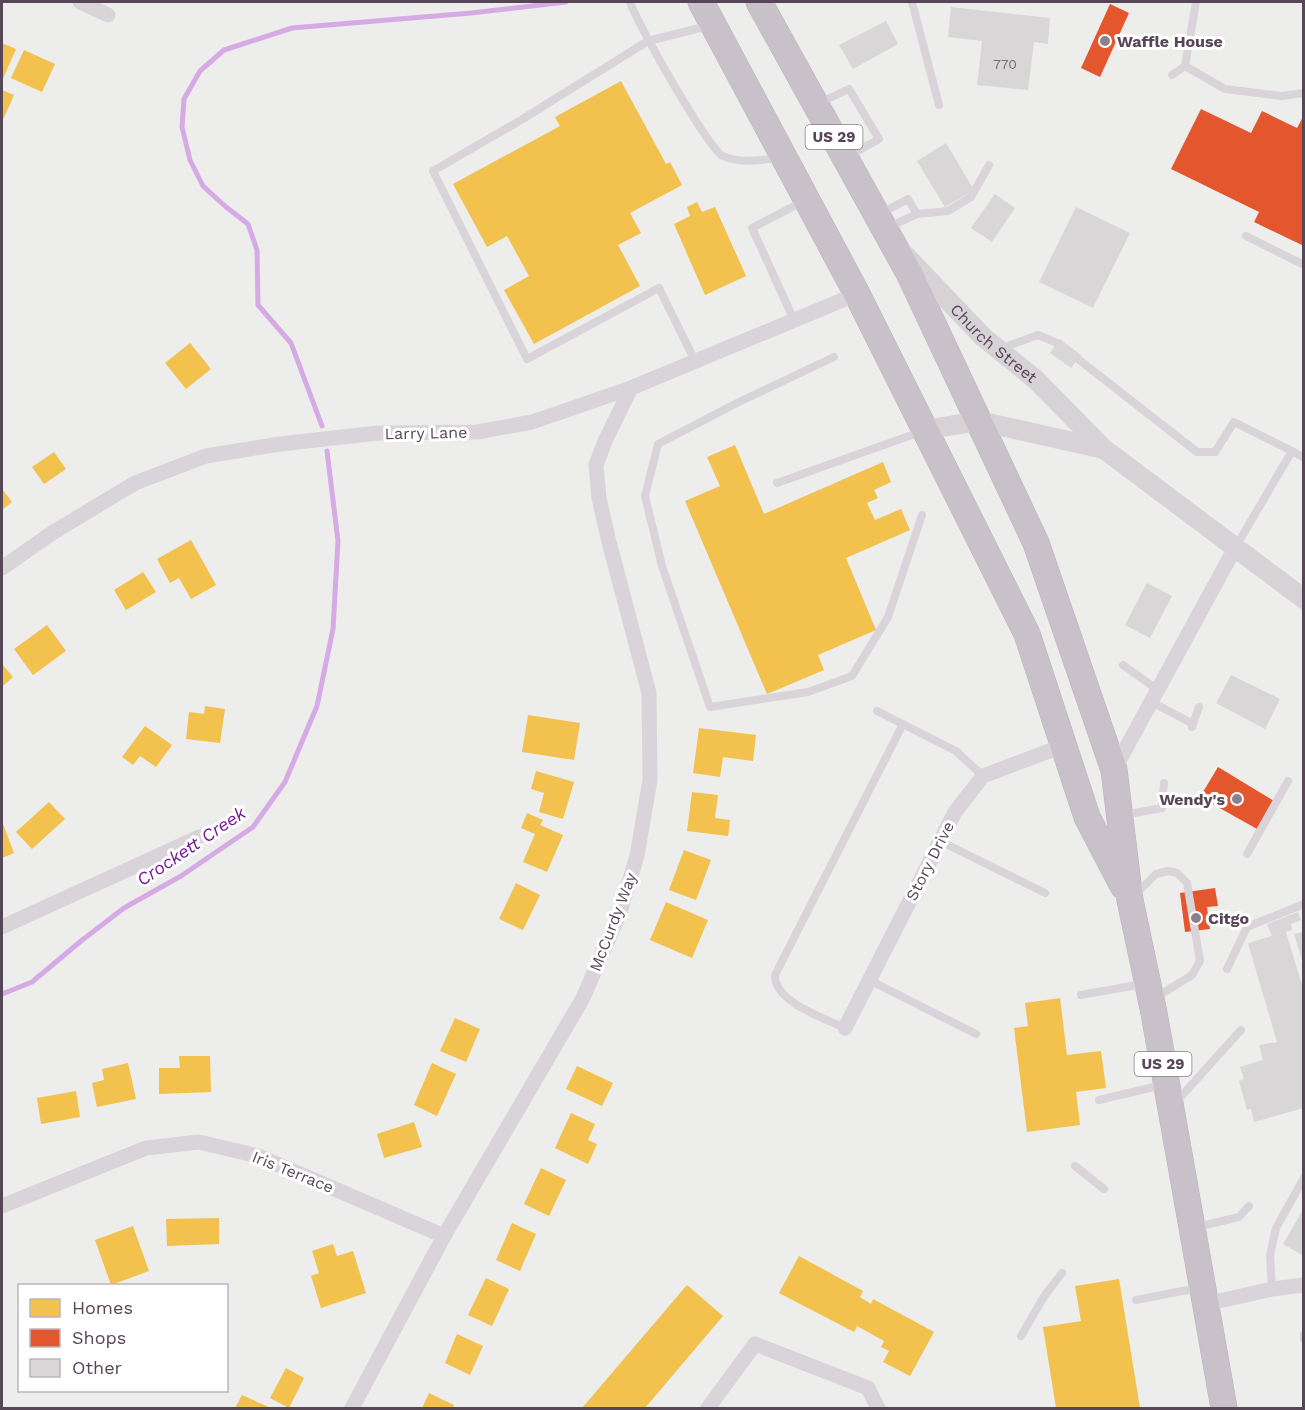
<svg xmlns="http://www.w3.org/2000/svg" width="1305" height="1410" font-family="'Work Sans',sans-serif">
<style>
.homes{fill:#f2c14e}
.shops{fill:#e4572e}
.lines{fill:none;stroke-linecap:round;stroke-linejoin:round}
.stream{stroke:#d6aae5;stroke-width:5}
.building{fill:#d9d6d8}
.highway-casing{stroke:#bcb2ba;stroke-width:27}
.lane{stroke:#d9d4d9;stroke-width:8}
.street{stroke:#d9d4d9;stroke-width:15}
.secondary{stroke:#d6d2d6;stroke-width:20}
.highway{stroke:#c9c1c9;stroke-width:26}
.poi-dot{fill:#8c808b;stroke:#fff;stroke-width:2}
.labels{text-anchor:middle;dominant-baseline:central;stroke-width:6;stroke-linejoin:round;paint-order:stroke}
.number-label{font-size:14px;fill:#796c78}
.shield{fill:#fff;stroke:#897e89;stroke-width:1.5}
.shield-label{font-size:15px;font-weight:bold;fill:#574657}
.poi-label{font-size:16px;font-weight:bold;fill:#574657;stroke:#fff;text-anchor:start}
.street-label{font-size:16px;fill:#574657;stroke:#fff}
.water-label{font-size:18px;font-style:italic;fill:#761a96;stroke:#fff}
</style>
<rect width="100%" height="100%" fill="#ededec"/>
<!-- homes -->
<g class="homes">
<path d="M 2,43 L 16,49 L 2,81 Z"/>
<path d="M 24,50 L 55,64 L 42,92 L 11,78 Z"/>
<path d="M 621,81 L 666,164 L 670,162 L 682,185 L 630,213 L 641,233 L 618,245 L 640,286 L 534,344 L 504,290 L 529,276 L 507,236 L 487,247 L 453,184 L 560,126 L 555,117 Z"/>
<path d="M 2,90 L 14,95 L 2,122 Z"/>
<path d="M 697,202 L 702,212 L 715,207 L 746,276 L 705,295 L 674,224 L 690,216 L 687,207 Z"/>
<path d="M 190,343 L 211,369 L 186,389 L 165,363 Z"/>
<path d="M 735,445 L 764,514 L 883,462 L 891,482 L 874,490 L 878,498 L 867,503 L 875,520 L 901,509 L 910,530 L 846,558 L 876,630 L 818,655 L 824,670 L 767,694 L 685,501 L 720,486 L 707,457 Z"/>
<path d="M 54,452 L 66,469 L 44,484 L 32,467 Z"/>
<path d="M 2,489 L 12,502 L 2,510 Z"/>
<path d="M 191,540 L 216,585 L 191,599 L 179,578 L 170,583 L 157,559 Z"/>
<path d="M 143,572 L 156,592 L 126,610 L 114,590 Z"/>
<path d="M 47,625 L 66,651 L 33,675 L 14,649 Z"/>
<path d="M 2,664 L 13,677 L 2,687 Z"/>
<path d="M 205,706 L 225,709 L 220,743 L 186,739 L 189,712 L 204,714 Z"/>
<path d="M 528,715 L 580,723 L 574,760 L 522,752 Z"/>
<path d="M 145,726 L 172,745 L 156,767 L 140,756 L 133,765 L 122,757 Z"/>
<path d="M 699,728 L 756,735 L 753,761 L 723,757 L 720,777 L 693,773 Z"/>
<path d="M 536,771 L 574,782 L 563,819 L 539,812 L 544,793 L 531,789 Z"/>
<path d="M 692,792 L 718,795 L 715,818 L 730,820 L 728,836 L 687,831 Z"/>
<path d="M 49,802 L 65,819 L 32,849 L 16,832 Z"/>
<path d="M 527,813 L 543,820 L 540,825 L 563,835 L 547,872 L 523,862 L 535,834 L 521,828 Z"/>
<path d="M 2,821 L 14,853 L 2,858 Z"/>
<path d="M 684,850 L 711,860 L 696,900 L 669,890 Z"/>
<path d="M 516,883 L 540,895 L 523,930 L 499,919 Z"/>
<path d="M 666,902 L 708,920 L 692,958 L 650,940 Z"/>
<path d="M 1060,998 L 1067,1055 L 1101,1051 L 1106,1088 L 1076,1092 L 1080,1125 L 1027,1132 L 1014,1028 L 1028,1026 L 1025,1003 Z"/>
<path d="M 455,1018 L 480,1029 L 466,1062 L 440,1051 Z"/>
<path d="M 179,1056 L 210,1056 L 211,1092 L 159,1094 L 159,1068 L 180,1068 Z"/>
<path d="M 128,1063 L 136,1099 L 97,1107 L 92,1083 L 104,1080 L 102,1069 Z"/>
<path d="M 432,1063 L 456,1074 L 437,1116 L 414,1105 Z"/>
<path d="M 577,1066 L 613,1083 L 602,1106 L 566,1089 Z"/>
<path d="M 76,1091 L 80,1117 L 41,1124 L 37,1098 Z"/>
<path d="M 571,1113 L 595,1124 L 588,1140 L 597,1144 L 588,1164 L 555,1148 Z"/>
<path d="M 414,1122 L 422,1147 L 384,1158 L 377,1134 Z"/>
<path d="M 541,1168 L 566,1180 L 549,1216 L 524,1204 Z"/>
<path d="M 219,1218 L 219,1244 L 167,1246 L 166,1219 Z"/>
<path d="M 512,1223 L 536,1234 L 520,1271 L 496,1260 Z"/>
<path d="M 133,1226 L 149,1271 L 111,1285 L 95,1240 Z"/>
<path d="M 333,1244 L 337,1256 L 353,1251 L 366,1293 L 321,1308 L 311,1276 L 319,1273 L 312,1251 Z"/>
<path d="M 799,1256 L 863,1291 L 860,1297 L 871,1304 L 873,1299 L 934,1332 L 910,1376 L 883,1362 L 889,1351 L 881,1347 L 884,1341 L 857,1326 L 854,1332 L 779,1293 Z"/>
<path d="M 486,1278 L 509,1289 L 492,1326 L 468,1315 Z"/>
<path d="M 1119,1279 L 1140,1408 L 1056,1408 L 1043,1327 L 1081,1321 L 1075,1286 Z"/>
<path d="M 687,1285 L 723,1316 L 645,1408 L 582,1408 Z"/>
<path d="M 457,1334 L 483,1346 L 470,1375 L 445,1363 Z"/>
<path d="M 286,1368 L 304,1378 L 289,1408 L 270,1398 Z"/>
<path d="M 429,1393 L 454,1405 L 453,1408 L 422,1408 Z"/>
<path d="M 242,1395 L 271,1408 L 235,1408 Z"/>
</g>
<!-- shops -->
<g class="shops">
<path d="M 1110,4 L 1129,13 L 1100,77 L 1081,68 Z"/>
<path d="M 1201,109 L 1251,133 L 1262,111 L 1297,128 L 1304,115 L 1304,246 L 1254,222 L 1259,212 L 1171,169 Z"/>
<path d="M 1218,767 L 1274,801 L 1257,829 L 1200,797 Z"/>
<path d="M 1215,888 L 1218,906 L 1207,907 L 1210,929 L 1185,932 L 1180,893 Z"/>
</g>
<g class="lines">
<!-- stream -->
<g class="stream">
<path d="M 322,426 L 291,343 L 258,305 L 257,250 L 248,224 L 226,207 L 203,186 L 190,160 L 182,127 L 184,99 L 200,71 L 224,50 L 292,28 L 471,13 L 566,2"/>
<path d="M 2,994 L 32,982 L 81,941 L 124,908 L 181,876 L 253,827 L 285,782 L 317,706 L 333,629 L 338,541 L 327,451"/>
</g>
</g>
<!-- building -->
<g class="building">
<path d="M 951,7 L 1050,18 L 1048,44 L 1034,42 L 1028,90 L 977,85 L 982,41 L 948,37 Z"/>
<path d="M 886,21 L 898,44 L 853,69 L 839,45 Z"/>
<path d="M 946,143 L 974,190 L 945,207 L 917,161 Z"/>
<path d="M 995,194 L 1015,208 L 992,242 L 971,228 Z"/>
<path d="M 1076,207 L 1130,233 L 1093,308 L 1039,282 Z"/>
<path d="M 1060,339 L 1081,355 L 1071,368 L 1050,353 Z"/>
<path d="M 1147,583 L 1172,596 L 1150,638 L 1125,625 Z"/>
<path d="M 1231,675 L 1280,699 L 1265,729 L 1216,703 Z"/>
<path d="M 1298,912 L 1301,920 L 1291,924 L 1292,930 L 1286,932 L 1304,992 L 1304,1108 L 1254,1122 L 1251,1109 L 1247,1110 L 1239,1081 L 1244,1079 L 1240,1067 L 1263,1060 L 1259,1045 L 1277,1042 L 1248,943 L 1272,936 L 1267,924 Z"/>
<path d="M 1304,932 L 1304,964 L 1303,964 L 1294,934 Z"/>
<path d="M 1304,1208 L 1304,1256 L 1283,1244 Z"/>
</g>
<g class="lines">
<defs>
<g id="highway">
<path d="M 701,2 L 857,294 L 1027,634 L 1087,817 L 1123,886"/>
<path d="M 759,2 L 909,273 L 1036,543 L 1114,770 L 1130,900 L 1154,1013 L 1224,1408"/>
</g>
</defs>
<!-- highway casing -->
<use href="#highway" class="highway-casing"/>
<!-- lane -->
<g class="lane">
<path d="M 630,2 C 637,23 708,149 723,156 C 741,164 760,160 778,158"/>
<path d="M 912,2 L 939,105"/>
<path d="M 1185,66 L 1225,89 L 1282,96 L 1304,93"/>
<path d="M 1172,75 L 1185,66 L 1196,2"/>
<path d="M 819,103 L 849,89 L 879,139 L 849,156"/>
<path d="M 880,214 L 908,199 L 917,214"/>
<path d="M 889,227 L 917,214 L 948,211 L 971,197 L 989,165"/>
<path d="M 1246,236 L 1304,265"/>
<path d="M 794,320 L 752,228 L 802,202"/>
<path d="M 1002,348 L 1038,335 L 1057,343"/>
<path d="M 834,357 L 737,403 L 658,444 L 645,496 L 662,566 L 710,707 L 808,692 L 852,676 L 888,617 L 922,515"/>
<path d="M 1078,359 L 1197,452 L 1215,452 L 1234,422 L 1292,451 L 1235,548"/>
<path d="M 695,361 L 659,288 L 527,359 L 433,171 L 521,120 L 648,41 L 708,26"/>
<path d="M 1292,451 L 1304,458"/>
<path d="M 777,483 L 923,431"/>
<path d="M 1123,665 L 1158,690"/>
<path d="M 1152,702 L 1193,724"/>
<path d="M 877,711 L 956,751 L 983,776"/>
<path d="M 1192,727 L 1199,707"/>
<path d="M 1124,815 L 1162,808 L 1164,783"/>
<path d="M 940,841 L 1045,893"/>
<path d="M 1247,854 L 1288,781"/>
<path d="M 1135,895 L 1156,874 L 1168,871 L 1177,873 L 1187,883 L 1200,961 L 1192,975 L 1155,998"/>
<path d="M 1227,969 L 1247,927 L 1304,904"/>
<path d="M 869,980 L 976,1034"/>
<path d="M 1081,995 L 1143,984"/>
<path d="M 845,1028 C 824,1018 774,1002 775,975 L 903,724"/>
<path d="M 1099,1100 L 1162,1085"/>
<path d="M 1176,1102 L 1241,1030"/>
<path d="M 1075,1166 L 1104,1189"/>
<path d="M 1197,1227 L 1239,1217 L 1249,1206"/>
<path d="M 1272,1289 L 1270,1255 L 1276,1228 L 1304,1178"/>
<path d="M 1136,1300 L 1198,1288"/>
<path d="M 1304,1335 L 1304,1339"/>
<path d="M 1021,1336 L 1045,1295 L 1062,1273"/>
</g>
<!-- street -->
<g class="street">
<path d="M 80,2 L 108,15"/>
<path d="M 2,568 L 52,533 L 135,483 L 206,456 L 280,444 L 378,433 L 477,432 L 532,422 L 631,388 L 857,294"/>
<path d="M 1114,770 L 1235,548"/>
<path d="M 2,927 L 199,837"/>
<path d="M 845,1028 L 955,812 L 983,776 L 1065,745"/>
<path d="M 2,1206 L 146,1148 L 199,1142 L 258,1156 L 444,1236"/>
<path d="M 1206,1304 L 1272,1289 L 1304,1285"/>
<path d="M 352,1408 L 444,1236 L 583,998 L 620,912 L 637,856 L 650,780 L 649,693 L 609,542 L 599,498 L 596,465 L 605,441 L 631,388"/>
<path d="M 708,1408 L 755,1344 L 868,1388 L 878,1408"/>
</g>
<!-- secondary -->
<g class="secondary">
<path id="s1" d="M 906,256 L 983,337 L 1035,379 L 1104,449 L 1304,599"/>
<path d="M 924,430 L 979,421 L 1104,449"/>
</g>
<!-- highway -->
<use href="#highway" class="highway"/>
</g>
<!-- markers -->
<g class="poi-dot">
<circle cx="1105" cy="41" r="6"/>
<circle cx="1237" cy="799" r="6"/>
<circle cx="1196" cy="918" r="6"/>
</g>
<g class="labels">
<!-- number labels -->
<g class="number-label">
<text x="1005" y="64">770</text>
</g>
<!-- shield labels -->
<g class="shield">
<rect x="805.5" y="125" width="57" height="24" rx="4.5"/>
<rect x="1134.5" y="1052" width="57" height="24" rx="4.5"/>
</g>
<g class="shield-label">
<text x="834" y="137">US 29</text>
<text x="1163" y="1064">US 29</text>
</g>
<!-- poi labels -->
<g class="poi-label">
<text x="1117" y="41">Waffle House</text>
<text x="1225" y="799" text-anchor="end">Wendy's</text>
<text x="1208" y="918">Citgo</text>
</g>
<!-- street labels -->
<g class="street-label">
<text stroke="none"><textPath href="#s1" startOffset="124">Church Street</textPath></text>
<text transform="translate(426 433) rotate(-1)">Larry Lane</text>
<text transform="translate(930 861) rotate(-63)">Story Drive</text>
<text transform="translate(613 922) rotate(-69)">McCurdy Way</text>
<text transform="translate(293 1172) rotate(22)">Iris Terrace</text>
</g>
<!-- water labels -->
<g class="water-label">
<text transform="translate(191 846) rotate(-34)">Crockett Creek</text>
</g>
</g>
<!-- border -->
<rect width="1305" height="1410" fill="none" stroke="#574657" stroke-width="6"/>
<!-- legend -->
<rect x="18" y="1284" width="210" height="108" fill="#ffffff" stroke="#bcb5bc" stroke-width="1.5"/>
<rect x="30" y="1299" width="30" height="18" fill="#f2c14e" stroke="#bcb5bc" stroke-width="1.5"/>
<text x="72" y="1314" font-size="18" fill="#574657">Homes</text>
<rect x="30" y="1329" width="30" height="18" fill="#e4572e" stroke="#bcb5bc" stroke-width="1.5"/>
<text x="72" y="1344" font-size="18" fill="#574657">Shops</text>
<rect x="30" y="1359" width="30" height="18" fill="#d9d6d8" stroke="#bcb5bc" stroke-width="1.5"/>
<text x="72" y="1374" font-size="18" fill="#574657">Other</text>
</svg>
